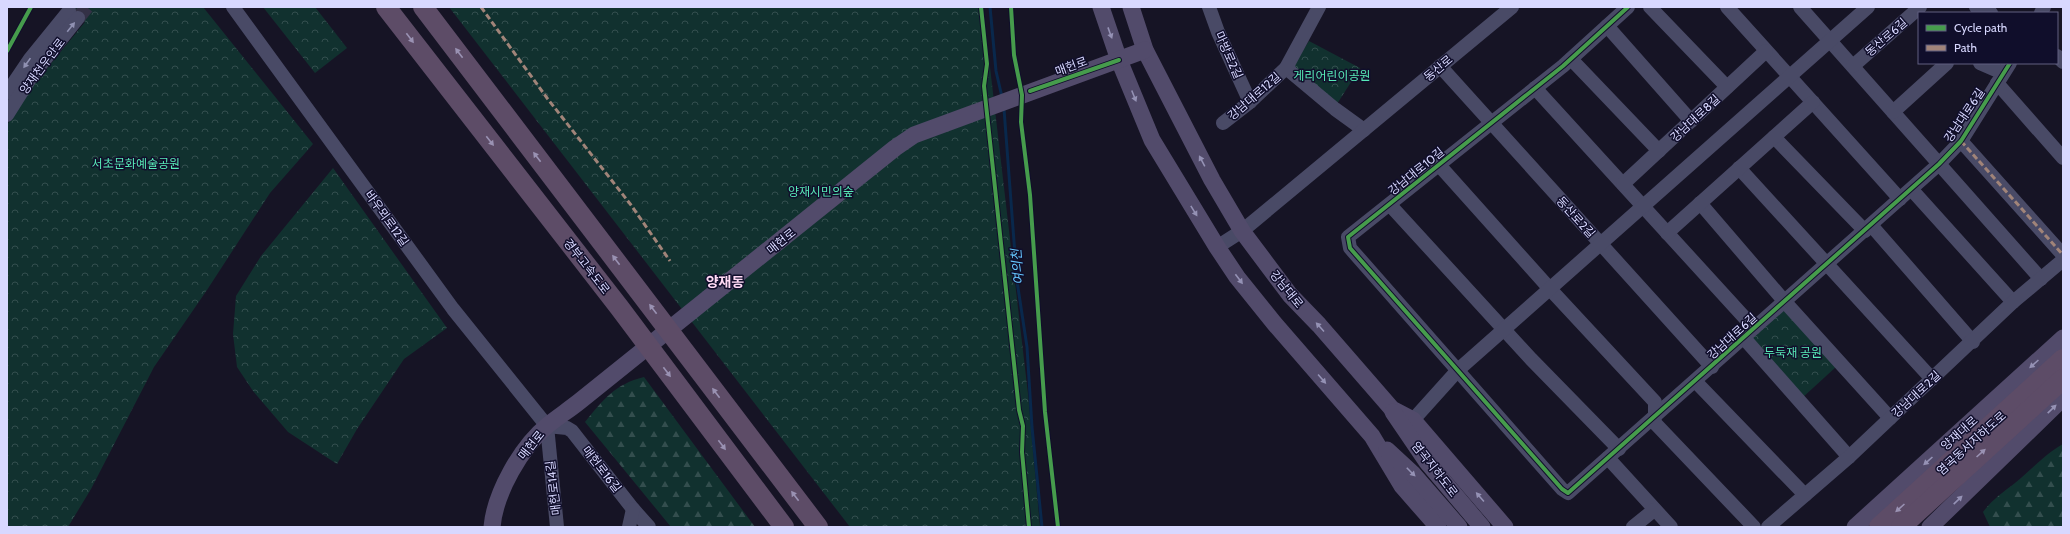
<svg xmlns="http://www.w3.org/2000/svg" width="2070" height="534" font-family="Cabin,'Noto Sans KR',sans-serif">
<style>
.forest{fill:url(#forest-firs)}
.park{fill:url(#park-crowns)}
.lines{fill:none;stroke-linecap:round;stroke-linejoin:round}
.stream{stroke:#09284c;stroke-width:3}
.minor-tunnel{stroke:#333146;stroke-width:14;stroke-dasharray:14 7;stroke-linecap:butt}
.minor{stroke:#494a66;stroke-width:14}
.major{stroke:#524b6b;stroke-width:17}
.highway{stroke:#5d4c67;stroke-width:20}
.quiet{stroke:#a18479;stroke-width:3;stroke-dasharray:6 3;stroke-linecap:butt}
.cycleway-casing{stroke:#100e2b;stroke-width:6}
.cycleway{stroke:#469c4c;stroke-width:4}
.oneway{fill:#9091b2}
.oneway2{fill:#9592b5}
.oneway3{fill:#9a92b3}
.labels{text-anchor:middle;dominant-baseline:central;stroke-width:3;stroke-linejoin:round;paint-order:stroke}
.street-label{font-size:12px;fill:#d8d8ff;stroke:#100e2b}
.park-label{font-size:12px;fill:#58ebb7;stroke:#100e2b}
.water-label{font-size:13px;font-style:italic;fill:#66c8ff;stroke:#100e2b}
.quarter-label{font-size:14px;font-weight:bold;fill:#ffdaf5;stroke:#100e2b}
</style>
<defs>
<pattern id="forest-firs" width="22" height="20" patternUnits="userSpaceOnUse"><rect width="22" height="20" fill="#11312f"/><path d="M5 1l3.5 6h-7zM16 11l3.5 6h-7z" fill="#334e4e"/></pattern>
<pattern id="park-crowns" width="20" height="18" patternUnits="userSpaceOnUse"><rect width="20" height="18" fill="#11312f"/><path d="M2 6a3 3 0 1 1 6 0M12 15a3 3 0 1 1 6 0" fill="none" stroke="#334e4e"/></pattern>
</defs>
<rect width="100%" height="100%" fill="#161425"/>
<!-- forest -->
<g class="forest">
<path d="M 644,377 L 755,527 L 671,527 L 585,422 C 603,400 615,384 644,377 Z"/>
<path d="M 2063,444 L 2063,527 L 1990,527 L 1983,512 C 1992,500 2003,492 2015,483 C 2031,470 2045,454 2063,444 Z"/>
</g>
<!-- park -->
<g class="park">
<path d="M 68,7 L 203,7 L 313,144 L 270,193 L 207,290 L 154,367 L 91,489 L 68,527 L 7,527 L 7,125 L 27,93 L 85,22 Z"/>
<path d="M 263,7 L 315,7 L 347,48 L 315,73 Z"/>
<path d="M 449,7 L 983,7 L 1028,394 L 1040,527 L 850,527 Z"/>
<path d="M 1309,41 L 1360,68 L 1337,104 L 1292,68 Z"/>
<path d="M 333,168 L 447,328 L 404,359 L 357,429 L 337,464 L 288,432 L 253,391 L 237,367 L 233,334 L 236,296 L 261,256 Z"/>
<path d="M 1783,306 L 1837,366 L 1802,398 L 1748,337 Z"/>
</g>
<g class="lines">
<!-- stream -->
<g class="stream">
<path d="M 990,7 L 996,71 L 1002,97"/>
<path d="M 1004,109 L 1017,281 L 1027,347 L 1032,427 L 1042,527"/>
</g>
<!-- minor-tunnel -->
<path class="minor-tunnel" d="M 78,18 L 87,7"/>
<!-- minor -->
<g class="minor">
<path d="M 233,7 L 453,309 L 547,426"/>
<path d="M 1209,7 L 1218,32 L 1250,102"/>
<path d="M 1628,7 L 1563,66 L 1348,237 L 1350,248 L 1562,489 L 1568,493 L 1939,164 L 1961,141 L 2010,63"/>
<path d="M 1650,7 L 1727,87"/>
<path d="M 1727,7 L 1900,199"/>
<path d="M 1800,7 L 2041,279"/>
<path d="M 1976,7 L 1991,13"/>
<path d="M 2041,13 L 2044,7"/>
<path d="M 1607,26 L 1691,121"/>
<path d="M 2057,56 L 2063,62"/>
<path d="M 1571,59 L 1659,151"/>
<path d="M 1980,63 L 2003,73"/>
<path d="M 1440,66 L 1712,367"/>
<path d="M 1853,66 L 1920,7"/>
<path d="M 1286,68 L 1335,109 L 1364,130"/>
<path d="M 1997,83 L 2063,158"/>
<path d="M 1535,88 L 1754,328"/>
<path d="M 7,93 L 30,59 L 69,11"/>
<path d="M 1893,112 L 1947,63"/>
<path d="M 7,115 L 31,77 L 78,18"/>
<path d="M 1223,123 L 1250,102 L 1286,68 L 1319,7"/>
<path d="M 1774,137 L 1865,231"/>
<path d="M 1961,141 L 2063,255"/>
<path d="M 1439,165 L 1550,289 L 1655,402 L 1655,417"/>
<path d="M 1739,168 L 1932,379"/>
<path d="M 1623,184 L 1766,51"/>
<path d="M 1912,190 L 2013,302"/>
<path d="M 1700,203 L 1785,302 L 1890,418"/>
<path d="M 1390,205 L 1531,359 L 1619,449"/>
<path d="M 1871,225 L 1973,342"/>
<path d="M 1667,233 L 1813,102"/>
<path d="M 1217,247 L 1242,231 L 1512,7"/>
<path d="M 1743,337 L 1849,457"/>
<path d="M 1696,382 L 1805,495"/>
<path d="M 1413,420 L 1458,370 L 1868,7"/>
<path d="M 1652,420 L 1754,527"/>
<path d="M 547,426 L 567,428 L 572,431 L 633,509 L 649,527"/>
<path d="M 547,426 L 557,527"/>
<path d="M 1608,458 L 1671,527"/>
<path d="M 629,527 L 633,509"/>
<path d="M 1633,527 L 1654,510"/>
<path d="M 1768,527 L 1849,457 L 2013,302 L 2063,260"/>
</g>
<!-- major -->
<g class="major">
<path d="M 1101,7 L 1119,60 L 1152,140 L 1217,247 L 1237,277 L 1274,323 L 1372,436 L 1402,486 L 1438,527"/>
<path d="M 1131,7 L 1145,50 L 1212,180 L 1242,231 L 1290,295 L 1319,325 L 1392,409 L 1413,420 L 1505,527"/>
<path d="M 1393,412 L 1427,462 L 1482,527"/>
<path d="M 1387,450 L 1413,474 L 1459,527"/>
<path d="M 492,527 C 495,493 521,447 548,425 C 558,417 570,409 580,401 L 895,148 L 914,135 L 1145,50"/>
<path d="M 1855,527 L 2063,338"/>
<path d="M 1930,527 L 2063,398"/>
</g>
<!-- highway -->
<g class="highway">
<path d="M 386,7 L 619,307 L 784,527"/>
<path d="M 423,7 L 818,527"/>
<path d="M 1879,527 L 2063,359"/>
<path d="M 1901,527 L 2063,379"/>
</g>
<!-- quiet -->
<g class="quiet">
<path d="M 481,7 L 547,98 L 631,205 L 670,261"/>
<path d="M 1961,141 L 2063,255"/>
</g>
<defs>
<g id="cycleway">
<path d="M 981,7 L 987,64 L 984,86 L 1019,410 L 1023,426 L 1022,452 L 1029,527"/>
<path d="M 1011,7 L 1014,55 L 1022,95 L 1021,122 L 1030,195 L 1045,412 L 1058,527"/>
<path d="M 1628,7 L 1563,66 L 1348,237 L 1350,248 L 1562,489 L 1568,493 L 1939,164 L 1961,141 L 2010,63"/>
<path d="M 7,51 L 31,7"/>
<path d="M 1030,91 L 1119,60"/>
</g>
</defs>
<!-- cycleway casing -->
<use href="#cycleway" class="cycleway-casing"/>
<!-- cycleway -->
<use href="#cycleway" class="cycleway"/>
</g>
<!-- one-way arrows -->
<defs><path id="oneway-solid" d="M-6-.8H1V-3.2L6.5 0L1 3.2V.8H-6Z"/></defs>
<g class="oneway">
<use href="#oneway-solid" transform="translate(71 27) rotate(-51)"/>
<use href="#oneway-solid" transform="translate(27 63) rotate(125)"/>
</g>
<g class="oneway2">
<use href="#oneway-solid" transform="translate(1110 33) rotate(70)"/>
<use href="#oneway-solid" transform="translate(1134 96) rotate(68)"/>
<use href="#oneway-solid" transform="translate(1202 161) rotate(-118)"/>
<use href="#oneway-solid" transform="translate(1194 211) rotate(58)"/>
<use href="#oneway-solid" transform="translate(1239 279) rotate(53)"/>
<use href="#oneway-solid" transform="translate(1320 327) rotate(-132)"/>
<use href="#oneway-solid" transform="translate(2034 364) rotate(138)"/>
<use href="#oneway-solid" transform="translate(1322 379) rotate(49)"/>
<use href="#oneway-solid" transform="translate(2052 409) rotate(-44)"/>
<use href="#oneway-solid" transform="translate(1928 461) rotate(138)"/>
<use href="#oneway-solid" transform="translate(1411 472) rotate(45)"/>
<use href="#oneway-solid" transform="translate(1480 497) rotate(-131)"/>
<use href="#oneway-solid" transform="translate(1958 500) rotate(-44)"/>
</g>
<g class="oneway3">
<use href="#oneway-solid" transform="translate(410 38) rotate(53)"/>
<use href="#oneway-solid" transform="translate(459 53) rotate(-127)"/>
<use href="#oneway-solid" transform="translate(490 141) rotate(52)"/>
<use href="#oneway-solid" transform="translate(537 157) rotate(-127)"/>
<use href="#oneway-solid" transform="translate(616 260) rotate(-127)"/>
<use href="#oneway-solid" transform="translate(653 309) rotate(-127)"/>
<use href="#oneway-solid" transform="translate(667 372) rotate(53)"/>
<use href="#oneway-solid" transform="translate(716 393) rotate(-127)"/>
<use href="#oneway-solid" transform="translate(722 445) rotate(53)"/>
<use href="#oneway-solid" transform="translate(1981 453) rotate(-42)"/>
<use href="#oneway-solid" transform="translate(795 496) rotate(-127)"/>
<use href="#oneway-solid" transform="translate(1900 508) rotate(138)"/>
</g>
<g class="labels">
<!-- street labels -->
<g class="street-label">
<text transform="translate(1886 37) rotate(-41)">동산로6길</text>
<text transform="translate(1229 55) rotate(66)">마방로2길</text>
<text transform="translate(42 66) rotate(-53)">양재천우안로</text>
<text transform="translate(1071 66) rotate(-20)">매헌로</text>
<text transform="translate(1438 68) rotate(-40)">동산로</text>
<text transform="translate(1254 96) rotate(-41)">강남대로12길</text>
<text transform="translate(1964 115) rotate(-56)">강남대로6길</text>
<text transform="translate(1695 118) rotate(-43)">강남대로8길</text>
<text transform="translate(1416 171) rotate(-39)">강남대로10길</text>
<text transform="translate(1576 217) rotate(48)">동산로2길</text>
<text transform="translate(387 218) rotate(54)">바우뫼로12길</text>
<text transform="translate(781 241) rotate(-39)">매헌로</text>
<text transform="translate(587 266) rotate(52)">경부고속도로</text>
<text transform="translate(1287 289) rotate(51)">강남대로</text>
<text transform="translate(1732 336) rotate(-42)">강남대로6길</text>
<text transform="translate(1916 394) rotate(-43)">강남대로2길</text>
<text transform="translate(1959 433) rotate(-42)">양재대로</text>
<text transform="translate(1971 443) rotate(-42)">염곡동서지하도로</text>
<text transform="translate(531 445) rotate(-51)">매헌로</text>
<text transform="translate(602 469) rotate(52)">매헌로16길</text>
<text transform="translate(1435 469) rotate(52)">염곡지하도로</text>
<text transform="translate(553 488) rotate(-97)">매헌로14길</text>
</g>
<!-- park labels -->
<g class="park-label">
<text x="1332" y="75">게리어린이공원</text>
<text x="136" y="163">서초문화예술공원</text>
<text x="821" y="191">양재시민의숲</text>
<text x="1793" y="352">두둑재 공원</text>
</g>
<!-- water labels -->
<g class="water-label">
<text transform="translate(1017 267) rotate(-95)">여의천</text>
</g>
<!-- quarter labels -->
<g class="quarter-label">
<text x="725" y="282">양재동</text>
</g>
</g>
<!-- border -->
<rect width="2070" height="534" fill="none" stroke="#d8d8ff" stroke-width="16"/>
<!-- legend -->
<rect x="1918" y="12" width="140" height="52" fill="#100e2b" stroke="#605f80"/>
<rect x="1926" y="25" width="20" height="6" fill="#469c4c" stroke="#605f80"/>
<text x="1954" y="32" font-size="12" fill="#d8d8ff">Cycle path</text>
<rect x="1926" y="45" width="20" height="6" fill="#a18479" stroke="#605f80"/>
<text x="1954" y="52" font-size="12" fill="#d8d8ff">Path</text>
</svg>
